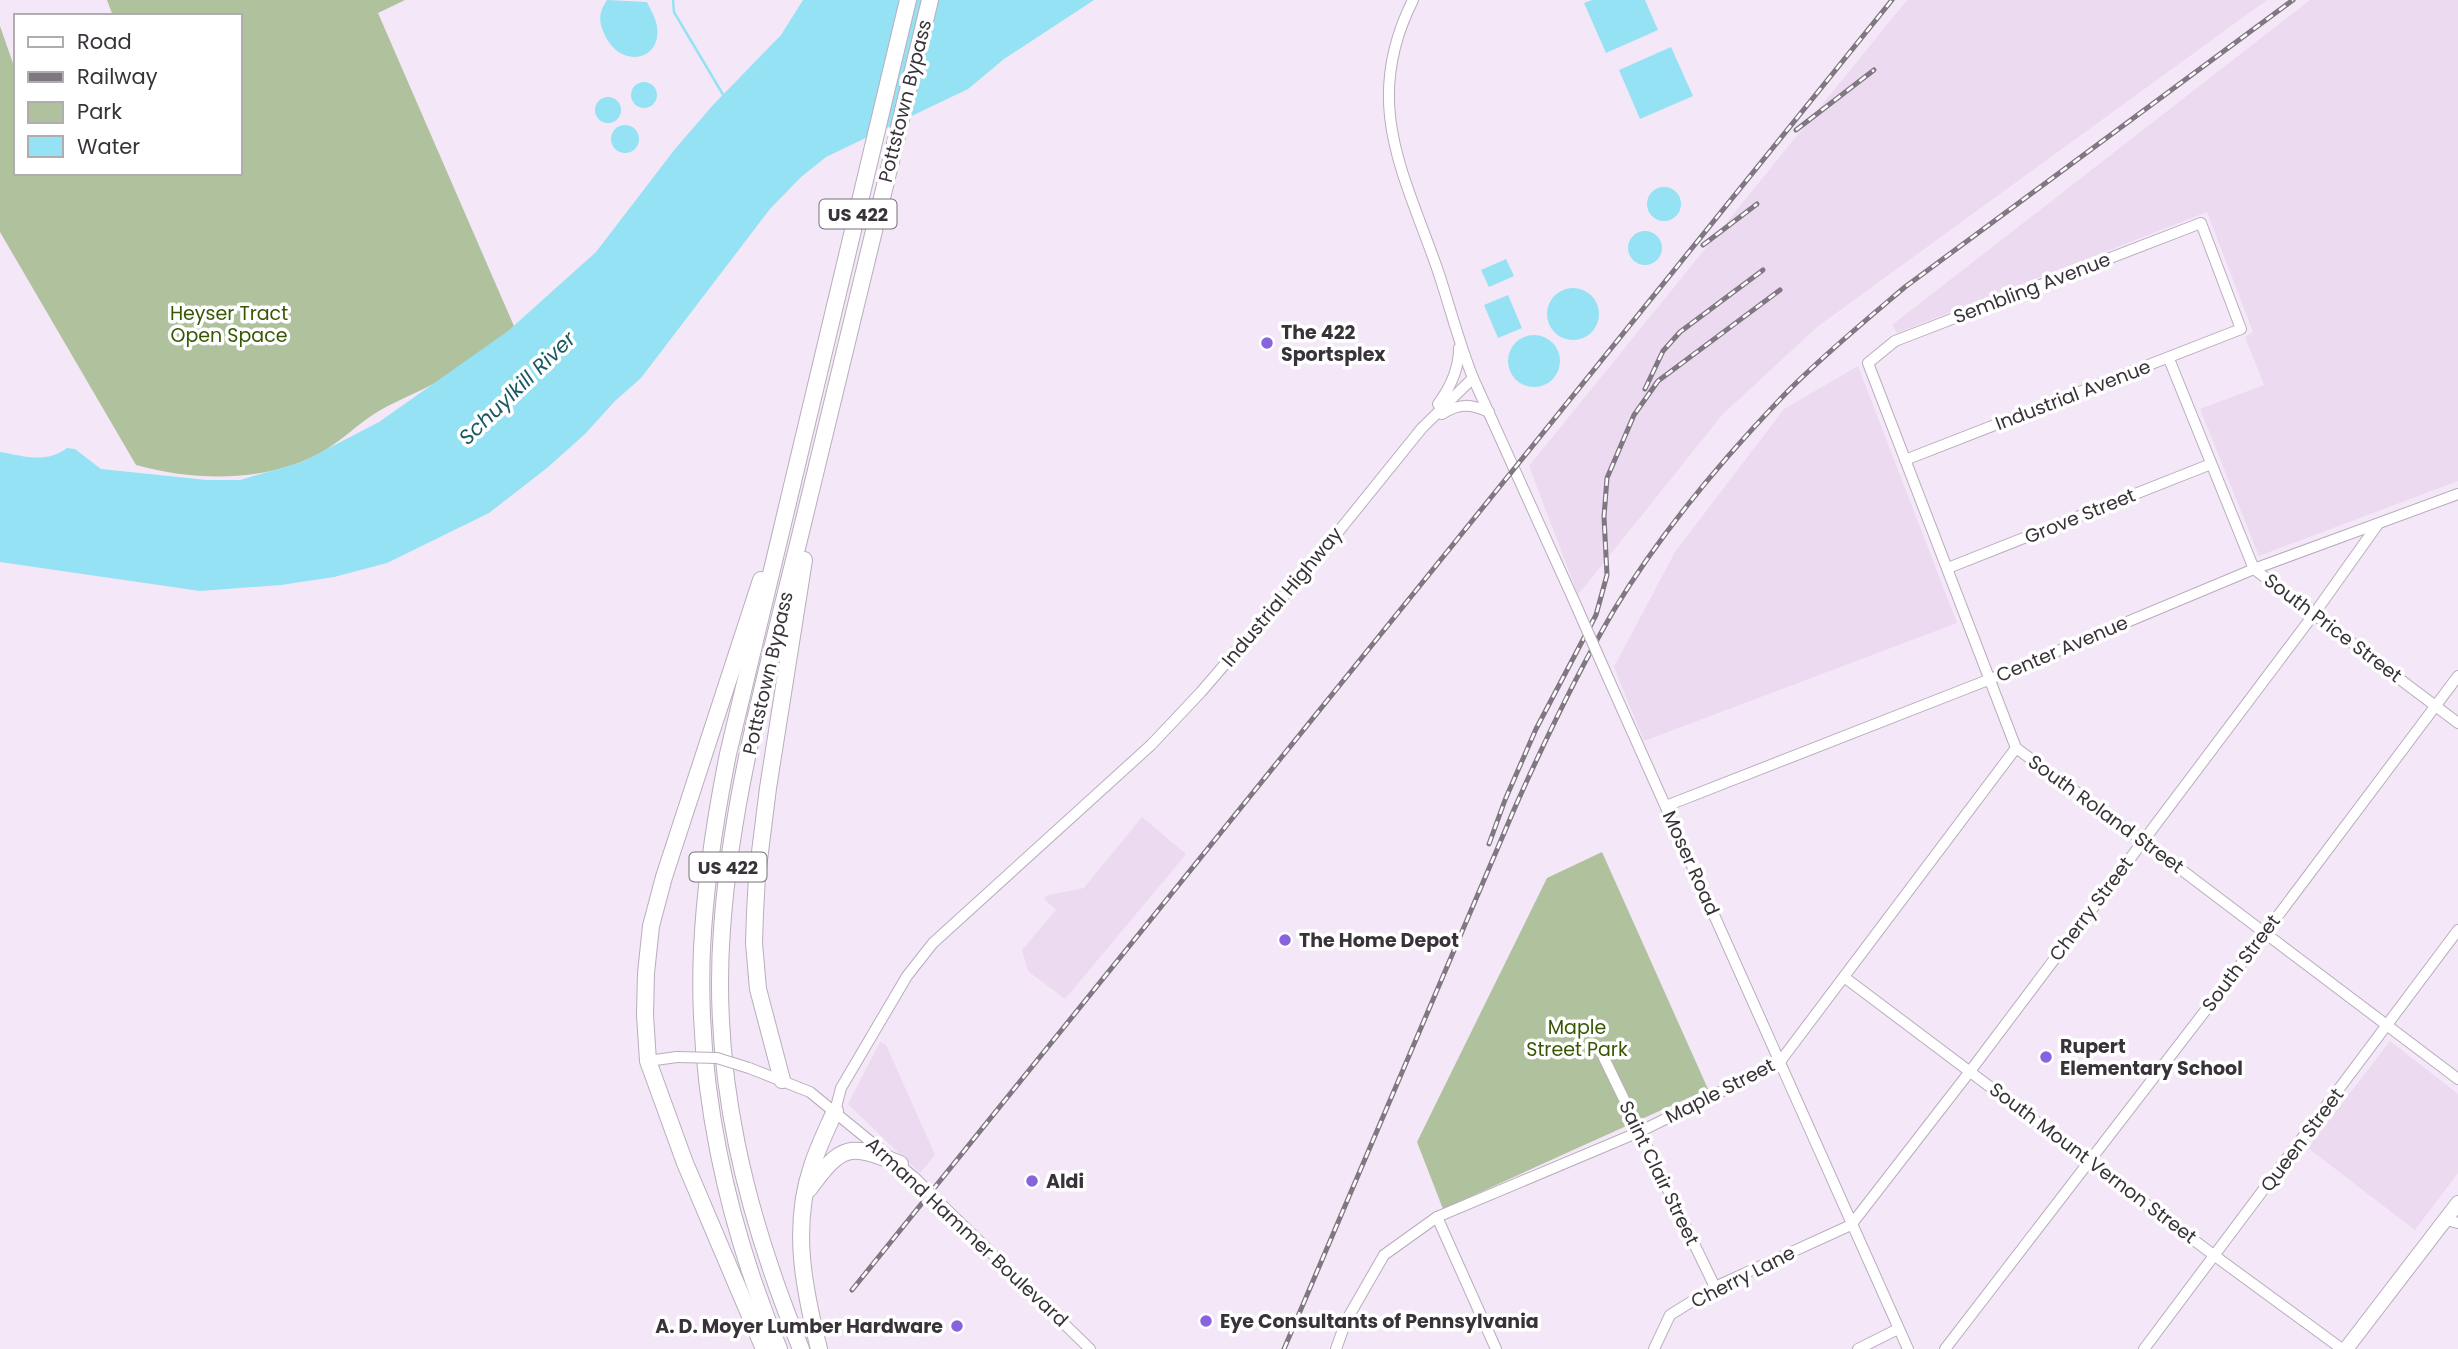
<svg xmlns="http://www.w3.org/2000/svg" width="2458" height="1349" font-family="Poppins,sans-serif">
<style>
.built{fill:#ecdaf0}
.green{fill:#afc19d}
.water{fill:#94e2f3}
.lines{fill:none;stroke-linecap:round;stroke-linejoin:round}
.stream{stroke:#94e2f3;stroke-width:2.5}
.minor-casing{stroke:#b9adbd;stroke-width:12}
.major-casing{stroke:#b9adbd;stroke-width:16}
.highway-casing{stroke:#b9adbd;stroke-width:18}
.minor{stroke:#fff;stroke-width:10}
.major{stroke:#fff;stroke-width:14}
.highway{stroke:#fff;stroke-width:16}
.rail-casing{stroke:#7f7781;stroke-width:5}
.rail{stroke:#fff;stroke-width:2.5;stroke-dasharray:8;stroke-linecap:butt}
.minor-bridge-casing{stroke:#b9adbd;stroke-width:12;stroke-linecap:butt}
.minor-bridge{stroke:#fff;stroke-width:10}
.poi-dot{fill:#8764de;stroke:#fff;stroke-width:2.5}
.labels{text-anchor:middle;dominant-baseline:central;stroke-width:7;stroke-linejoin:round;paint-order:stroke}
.shield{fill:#fff;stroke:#747074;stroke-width:2}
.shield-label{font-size:18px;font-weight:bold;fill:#383339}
.street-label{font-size:19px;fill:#383339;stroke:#fff}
.park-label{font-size:19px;fill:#385702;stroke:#fff}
.poi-label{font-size:19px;font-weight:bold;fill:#383339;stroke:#fff;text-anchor:start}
.water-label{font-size:21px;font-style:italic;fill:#165864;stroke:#fff}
</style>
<rect width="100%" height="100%" fill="#f4e8f8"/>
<!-- built -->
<g class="built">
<path d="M 1907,0 L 2267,0 L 1817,327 L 1722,415 L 1578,595 L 1529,466 Z"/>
<path d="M 2310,0 L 2458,0 L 2458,481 L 2259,556 L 2200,409 L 2264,385 L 2245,337 L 2253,332 L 2207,212 L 1897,333 L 1892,325 Z"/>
<path d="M 1858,366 L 1957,623 L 1644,741 L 1614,667 L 1675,552 L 1784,409 Z"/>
<path d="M 1142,817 L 1186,854 L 1065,999 L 1028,971 L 1022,950 L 1056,910 L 1044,899 L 1048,895 L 1084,888 Z"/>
<path d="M 2390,1041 L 2458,1094 L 2458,1173 L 2415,1230 L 2308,1148 Z"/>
<path d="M 880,1042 L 886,1045 L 935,1155 L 920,1173 L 848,1104 Z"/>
</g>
<!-- green -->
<g class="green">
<path d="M 107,0 L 405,0 L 378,13 L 517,333 C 489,351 461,370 431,385 C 412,395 391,403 374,414 C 357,425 343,439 327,449 C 271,483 197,482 136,465 L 0,232 L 0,26 L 16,72 L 16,173 L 240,173 L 240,16 L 113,16 Z"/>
<path d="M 1602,852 L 1708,1089 L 1443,1209 L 1417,1142 L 1547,878 Z"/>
</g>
<!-- water -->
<g class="water">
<path d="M 607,0 L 647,2 C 650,9 656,18 657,27 C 662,62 618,70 603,31 C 598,19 600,10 607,0 Z"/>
<path d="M 803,0 L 1094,0 L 1004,59 L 968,89 L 826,157 L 801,177 L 770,209 L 641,378 L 615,401 L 585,434 L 547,468 L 489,513 L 387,563 L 334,577 L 281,585 L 200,591 L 0,562 L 0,452 C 24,456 46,464 67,448 L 75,449 L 101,469 L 207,480 L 240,480 L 302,462 L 379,422 L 508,331 L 596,252 L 675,149 L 713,105 L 781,35 Z"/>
<path d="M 1592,0 L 1645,0 L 1658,30 L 1606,53 L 1584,3 Z"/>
<path d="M 1671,47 L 1693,96 L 1640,119 L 1619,70 Z"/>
<circle cx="644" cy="95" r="13"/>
<circle cx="608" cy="110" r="13"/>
<circle cx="625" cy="139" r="14"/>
<circle cx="1664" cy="204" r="17"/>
<circle cx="1645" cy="248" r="17"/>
<path d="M 1506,259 L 1514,276 L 1489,287 L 1481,270 Z"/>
<circle cx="1573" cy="314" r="26"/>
<path d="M 1508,295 L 1522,328 L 1498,338 L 1484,305 Z"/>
<circle cx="1534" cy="361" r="26"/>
</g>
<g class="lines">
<!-- stream -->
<path class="stream" d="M 673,0 L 674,12 L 725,98"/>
<defs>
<g id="minor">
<path d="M 1413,0 C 1361,103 1404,173 1438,271 C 1450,307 1459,343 1473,378 L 1575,603"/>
<path d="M 2169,359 L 2254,569 L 2458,723"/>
<path d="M 1438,404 C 1450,388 1459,369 1459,348"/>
<path d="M 1442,414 C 1459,403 1471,404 1489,412"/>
<path d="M 1905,460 L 2241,329 L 2201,223 L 1895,341 L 1868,363 L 2016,748 L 2142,840 L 2458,1079"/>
<path d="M 1948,568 L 2211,464"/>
<path d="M 1609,680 L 1908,1349"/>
<path d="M 1666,806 L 1988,680 L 2254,569 L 2458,494"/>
<path d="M 1844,977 L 2215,1256 L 2342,1349"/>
<path d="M 1604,1058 L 1715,1287"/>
<path d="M 648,1061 L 677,1057"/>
<path d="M 749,1068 L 810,1092 L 915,1178"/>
<path d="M 835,1111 L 841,1088 L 907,976 L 933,943 L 1151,745 L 1201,692 L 1330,542 L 1422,428 L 1473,378"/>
<path d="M 941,1204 L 1090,1349"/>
<path d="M 1437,1217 L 1496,1349"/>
<path d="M 2446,1220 L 2458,1223"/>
<path d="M 1336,1349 L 1346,1321 L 1384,1255 L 1437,1217 L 1639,1132 L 1779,1063 L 2016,748"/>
<path d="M 1654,1349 L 1670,1315 L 1715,1287 L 1851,1225 L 1971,1070 L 2314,614 L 2378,524"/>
<path d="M 1858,1349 L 1898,1329"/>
<path d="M 1945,1349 L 2265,933 L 2458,676"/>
<path d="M 2144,1349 L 2458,930"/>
</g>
<path id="major" d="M 2346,1349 L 2458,1203"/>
<g id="highway">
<path d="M 761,580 L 664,877 L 651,926 L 646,973 L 645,1015 L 648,1061 L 685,1163 L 764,1349"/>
<path d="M 782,1080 L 758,989 L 754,943 L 755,913 L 757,876 L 768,788 L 804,560"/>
<path d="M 809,1189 C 842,1144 849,1143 900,1164"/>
<path d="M 779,1349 C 727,1224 696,1085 702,949 C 705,883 715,819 728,754 L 908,0"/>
<path d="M 801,1349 C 746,1215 711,1076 722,929 C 732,786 774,646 807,507 C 848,338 889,169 930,0"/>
<path d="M 819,1349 C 804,1289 791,1227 812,1166 C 818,1147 827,1129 835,1111"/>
</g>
</defs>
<!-- minor casing -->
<use href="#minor" class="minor-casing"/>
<!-- major casing -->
<use href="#major" class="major-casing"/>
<!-- highway casing -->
<use href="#highway" class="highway-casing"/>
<!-- minor -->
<use href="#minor" class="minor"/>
<!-- major -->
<use href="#major" class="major"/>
<!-- highway -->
<use href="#highway" class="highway"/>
<defs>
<g id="rail">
<path d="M 1796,130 L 1874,70"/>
<path d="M 1703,245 L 1757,204"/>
<path d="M 1645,389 L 1663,351 L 1680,332 L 1763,270"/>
<path d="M 1489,844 L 1505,800 L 1536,729 L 1596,615 L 1607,575 L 1604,517 L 1607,478 L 1634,415 L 1658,381 L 1780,290"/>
<path d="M 852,1290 L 1892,0"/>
<path d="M 1284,1349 L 1516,805 C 1546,738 1577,673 1614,610 C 1661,532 1726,455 1790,389 C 1826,353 1866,320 1905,287 L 2293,0"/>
</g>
</defs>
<!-- rail casing -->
<use href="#rail" class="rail-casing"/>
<!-- rail -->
<use href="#rail" class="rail"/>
<defs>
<g id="minor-bridge">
<path d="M 1575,603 L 1609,680"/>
<path d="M 677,1057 L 717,1058 L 749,1068"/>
<path d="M 915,1178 L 941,1204"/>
</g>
</defs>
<!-- minor-bridge casing -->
<use href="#minor-bridge" class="minor-bridge-casing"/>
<!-- minor-bridge -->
<use href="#minor-bridge" class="minor-bridge"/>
</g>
<!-- markers -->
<g class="poi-dot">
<circle cx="1267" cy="343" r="7"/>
<circle cx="1285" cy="940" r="7"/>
<circle cx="2046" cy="1057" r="7"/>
<circle cx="1032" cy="1181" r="7"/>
<circle cx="1206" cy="1321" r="7"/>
<circle cx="957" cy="1326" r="7"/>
</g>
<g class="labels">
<!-- shield labels -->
<g class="shield">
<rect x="819.5" y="199.5" width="77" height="29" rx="5"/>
<rect x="689.5" y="852.5" width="77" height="29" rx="5"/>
</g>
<g class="shield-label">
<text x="858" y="214">US 422</text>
<text x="728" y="867">US 422</text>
</g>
<!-- street labels -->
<g class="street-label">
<text transform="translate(905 101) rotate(-76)">Pottstown Bypass</text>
<text transform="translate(2032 288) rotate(-21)">Sembling Avenue</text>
<text transform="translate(2073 395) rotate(-21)">Industrial Avenue</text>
<text transform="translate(2080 516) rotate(-22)">Grove Street</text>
<text transform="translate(1282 597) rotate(-50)">Industrial Highway</text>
<text transform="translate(2333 628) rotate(37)">South Price Street</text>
<text transform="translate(2062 649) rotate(-23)">Center Avenue</text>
<text transform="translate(768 673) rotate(-77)">Pottstown Bypass</text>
<text transform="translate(2106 814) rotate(36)">South Roland Street</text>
<text transform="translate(1691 863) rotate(66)">Moser Road</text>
<text transform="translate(2091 909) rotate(-53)">Cherry Street</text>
<text transform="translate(2241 963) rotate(-53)">South Street</text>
<text transform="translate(1720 1091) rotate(-27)">Maple Street</text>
<text transform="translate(2302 1140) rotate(-53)">Queen Street</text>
<text transform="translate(2093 1163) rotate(37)">South Mount Vernon Street</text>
<text transform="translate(1659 1173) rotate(64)">Saint Clair Street</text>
<text transform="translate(967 1232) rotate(43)">Armand Hammer Boulevard</text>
<text transform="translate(1743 1277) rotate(-27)">Cherry Lane</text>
</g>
<!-- park labels -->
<g class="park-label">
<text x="229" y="313">Heyser Tract<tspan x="229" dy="22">Open Space</tspan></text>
<text x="1577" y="1027">Maple<tspan x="1577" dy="22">Street Park</tspan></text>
</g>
<!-- poi labels -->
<g class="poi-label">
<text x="1281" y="332">The 422<tspan x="1281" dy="22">Sportsplex</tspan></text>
<text x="1299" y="940">The Home Depot</text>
<text x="2060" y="1046">Rupert<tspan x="2060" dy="22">Elementary School</tspan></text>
<text x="1046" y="1181">Aldi</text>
<text x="1220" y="1321">Eye Consultants of Pennsylvania</text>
<text x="943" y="1326" text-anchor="end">A. D. Moyer Lumber Hardware</text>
</g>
<!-- water labels -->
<g class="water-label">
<text transform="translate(517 388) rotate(-44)">Schuylkill River</text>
</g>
</g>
<!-- legend -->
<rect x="14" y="14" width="228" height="161" fill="#ffffff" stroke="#afadb0" stroke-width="2"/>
<rect x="28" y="37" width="35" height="10" fill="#ffffff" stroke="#afadb0" stroke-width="2"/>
<text x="77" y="49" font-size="21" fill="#383339">Road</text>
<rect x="28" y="72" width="35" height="10" fill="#7f7781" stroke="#afadb0" stroke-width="2"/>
<text x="77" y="84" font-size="21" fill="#383339">Railway</text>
<rect x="28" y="102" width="35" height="21" fill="#afc19d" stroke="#afadb0" stroke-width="2"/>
<text x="77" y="119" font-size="21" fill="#383339">Park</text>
<rect x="28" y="136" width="35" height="21" fill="#94e2f3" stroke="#afadb0" stroke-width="2"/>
<text x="77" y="154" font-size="21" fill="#383339">Water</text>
</svg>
